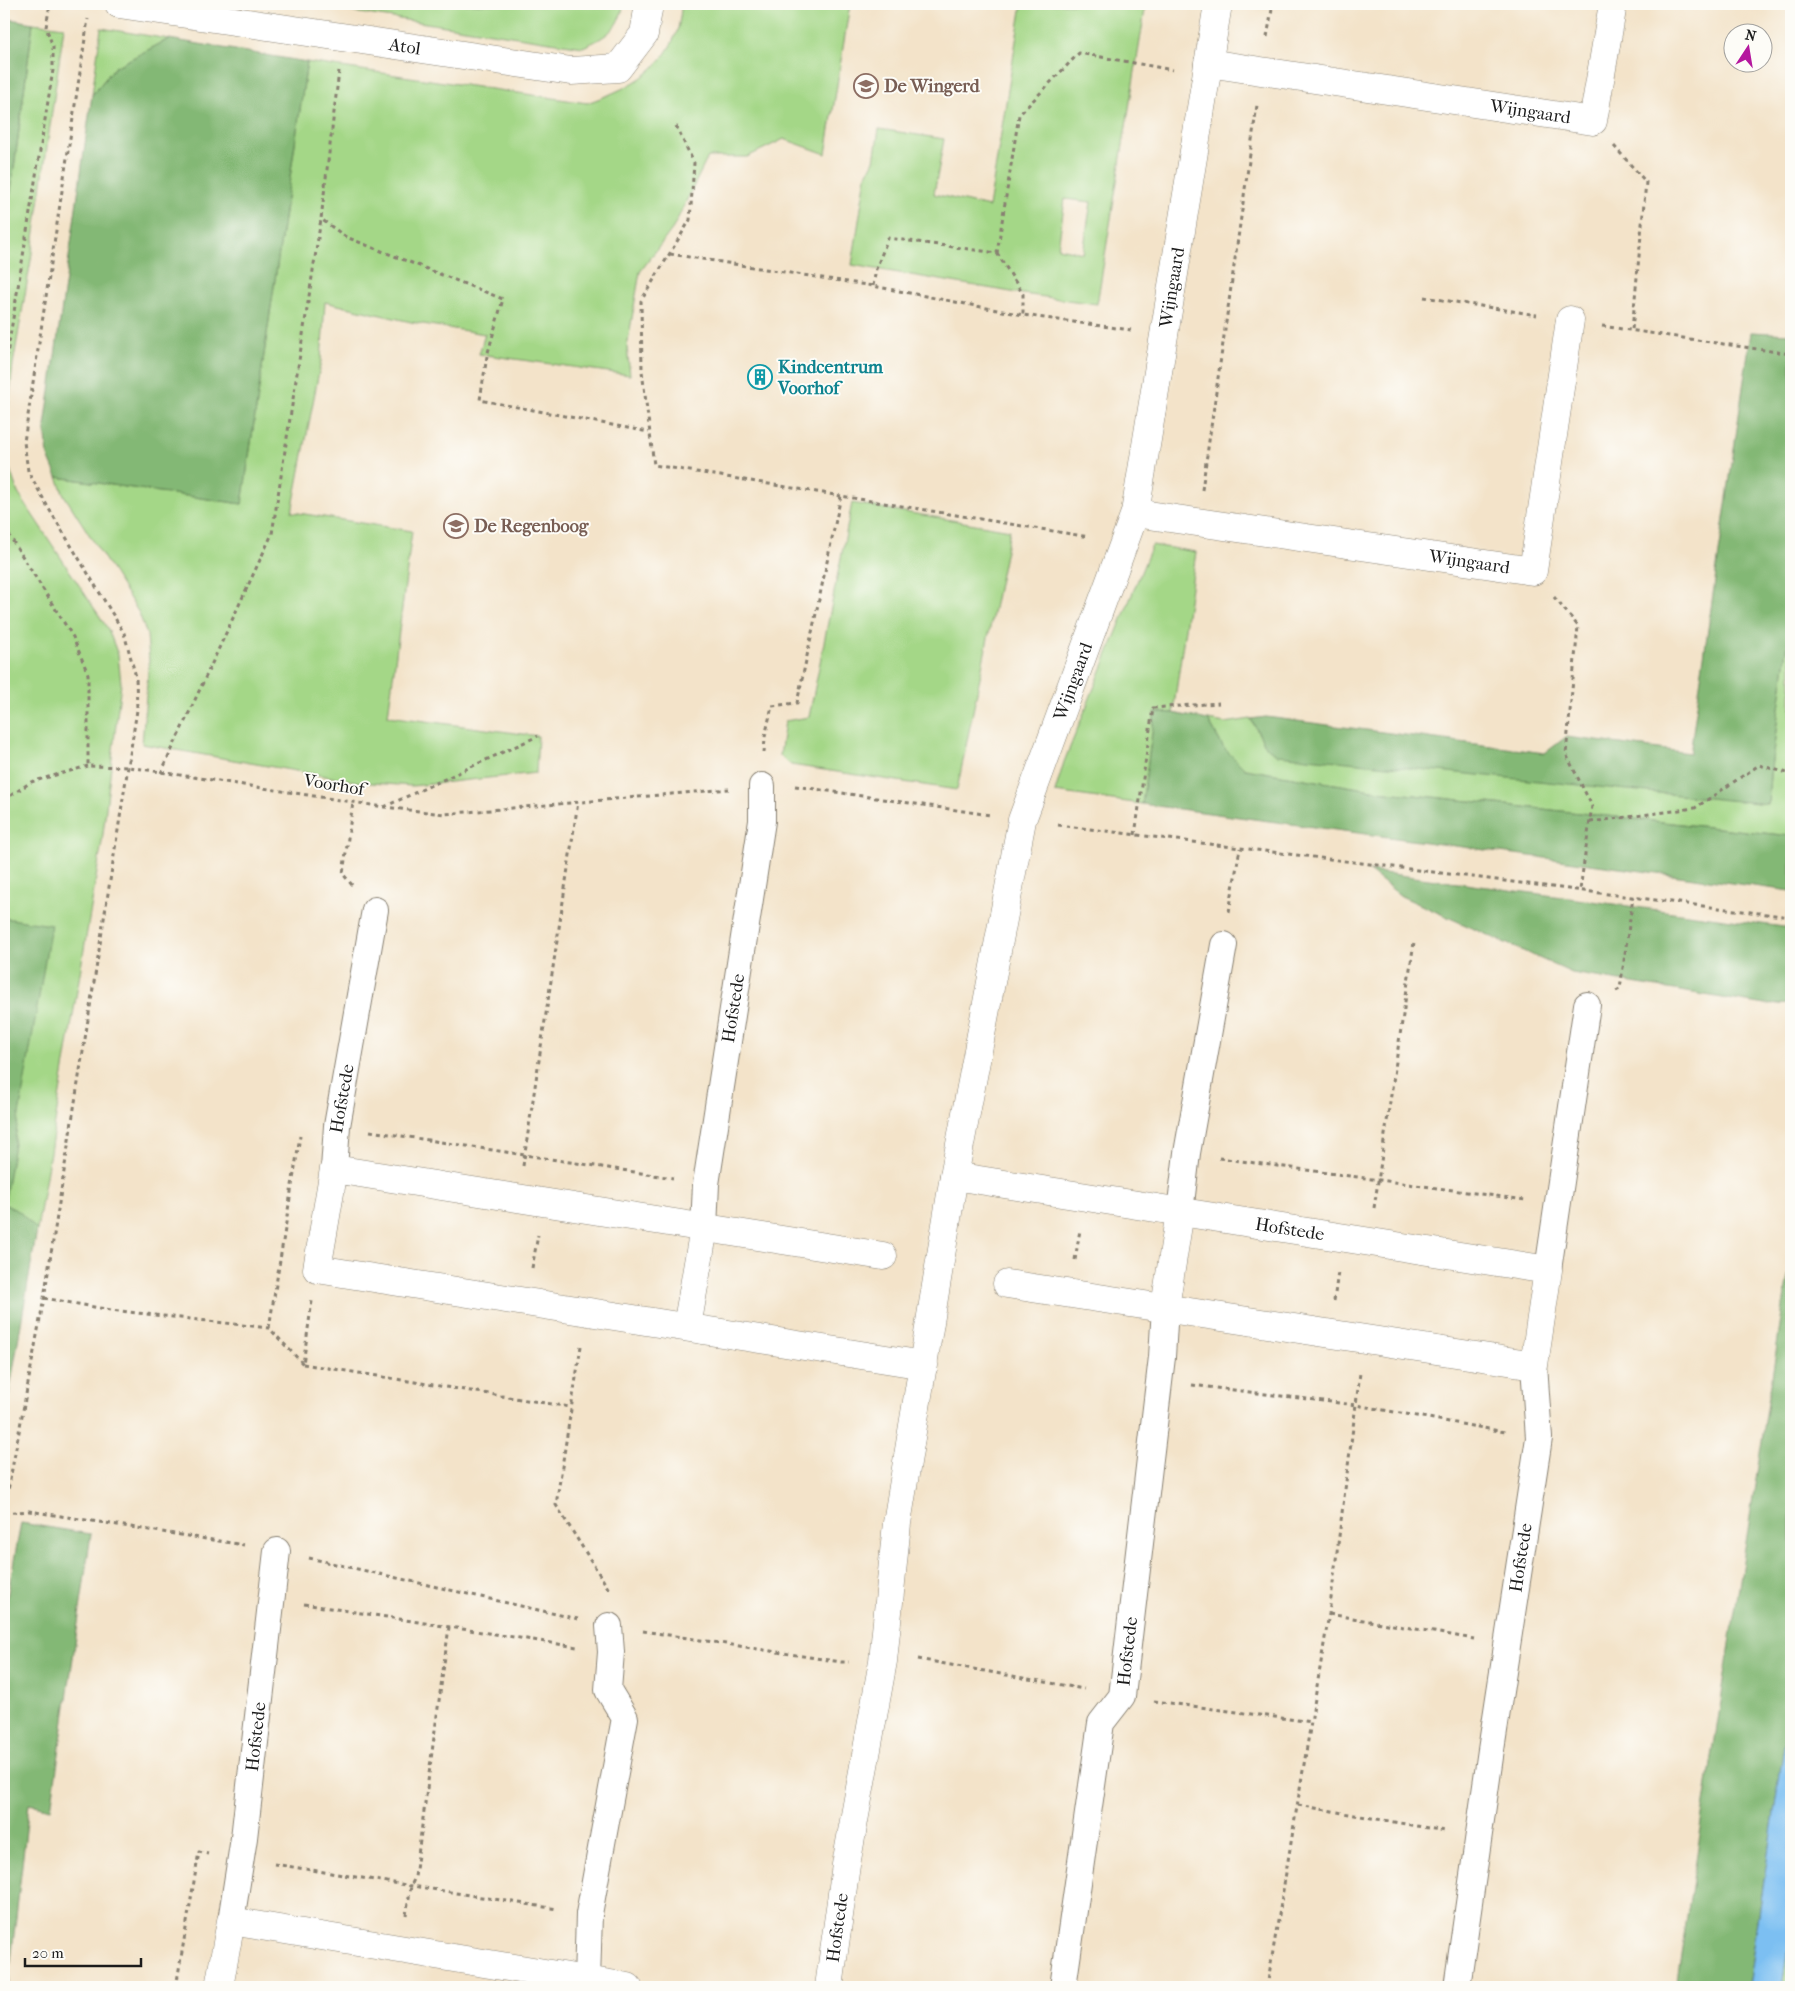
<svg xmlns="http://www.w3.org/2000/svg" width="1795" height="1991" font-family="'IM FELL French Canon',serif">
<style>
.green{fill:#a4d787;stroke:#607a52;fill-rule:evenodd}
.forest{fill:#83b874;stroke:#506a48}
.water{fill:#7cbff2;stroke:#4c6e87}
.lines{fill:none;stroke-linecap:round;stroke-linejoin:round}
.pedestrian-casing{stroke:#888072;stroke-width:28}
.minor-casing{stroke:#888072;stroke-width:29}
.tertiary-casing{stroke:#888072;stroke-width:29}
.path{stroke:#888072;stroke-width:3;stroke-dasharray:4 4;stroke-linecap:butt}
.pedestrian{stroke:#fff;stroke-width:26}
.minor{stroke:#fff;stroke-width:28}
.tertiary{stroke:#fff;stroke-width:28}
.labels{text-anchor:middle;dominant-baseline:central;stroke-width:4;stroke-linejoin:round;paint-order:stroke}
.street-label{font-size:18px;fill:#1c1c1c;stroke:#fdfcf7}
.education-label{font-size:18px;font-weight:bold;fill:#785e54;stroke:#fdfcf7;text-anchor:start}
.culture-label{font-size:18px;font-weight:bold;fill:#0d838f;stroke:#fdfcf7;text-anchor:start}
</style>
<rect width="100%" height="100%" fill="#fdfcf7"/>
<filter id="ink" filterUnits="userSpaceOnUse"><feTurbulence type="fractalNoise" baseFrequency=".02" numOctaves="2"/><feDisplacementMap in="SourceGraphic" scale="10" xChannelSelector="R" yChannelSelector="G"/><feConvolveMatrix kernelMatrix="1 2 1 2 8 2 1 2 1" color-interpolation-filters="sRGB"/></filter>
<filter id="wash" filterUnits="userSpaceOnUse"><feTurbulence type="fractalNoise" baseFrequency=".0096" numOctaves="4" result="noise"/><feDisplacementMap in="SourceGraphic" scale="20" xChannelSelector="R" yChannelSelector="G"/><feGaussianBlur stdDeviation="1.12" result="paint"/><feColorMatrix in="noise" values="0 0 0 0 0 0 0 0 0 0 0 0 0 0 0 0 0 1.4 0 .05"/><feComposite in="paint" operator="in"/></filter>
<g filter="url(#wash)">
<rect width="100%" height="100%" fill="#f3e3c9"/>
<!-- green -->
<g class="green">
<path d="M 301,4 L 538,4 L 553,6 L 553,4 L 624,4 C 618,30 606,37 583,47 Z"/>
<path d="M 682,4 L 850,4 L 826,154 L 784,139 L 747,157 L 708,157 L 673,228 L 640,272 L 627,347 L 630,375 L 479,354 L 485,334 L 411,322 L 325,302 L 321,361 L 292,512 L 412,531 L 388,716 L 538,736 L 536,773 L 412,786 L 359,782 L 142,744 L 149,660 L 147,635 L 139,613 L 64,495 L 57,477 L 242,504 L 307,62 L 587,103 C 626,89 659,75 676,34 C 680,25 680,13 682,4 Z"/>
<path d="M 1022,4 L 1146,4 L 1097,304 L 1023,294 L 852,265 L 866,176 L 874,161 L 879,129 L 944,139 L 934,194 L 989,207 ZM 1065,199 L 1091,202 L 1083,253 L 1058,248 Z"/>
<path d="M 33,23 L 64,27 L 31,260 L 13,364 L 6,432 L 9,467 L 18,493 L 108,629 L 118,655 L 121,683 L 102,842 L 37,1230 L 20,1212 L 4,1205 L 9,1170 L 4,918 L 4,244 Z"/>
<path d="M 101,28 L 169,39 L 115,67 L 92,95 Z"/>
<path d="M 852,503 L 1010,530 L 957,790 L 791,765 L 780,756 L 785,721 L 809,717 Z"/>
<path d="M 1152,545 L 1196,552 L 1173,713 L 1155,712 L 1142,804 L 1055,792 L 1064,762 Z"/>
<path d="M 1791,619 L 1791,836 L 1377,791 L 1244,769 L 1223,747 L 1208,720 L 1225,723 L 1251,719 L 1266,747 L 1768,804 L 1770,775 Z"/>
<path d="M 1791,1932 L 1791,1987 L 1783,1987 Z"/>
</g>
<!-- forest -->
<g class="forest">
<path d="M 4,18 L 33,23 L 4,244 Z"/>
<path d="M 169,39 L 307,62 L 242,504 L 57,477 L 48,456 L 45,426 L 92,95 L 115,67 Z"/>
<path d="M 1791,330 L 1791,619 L 1770,775 L 1768,804 L 1278,755 L 1266,747 L 1251,719 L 1266,717 L 1545,753 L 1566,737 L 1690,753 L 1751,332 L 1790,334 Z"/>
<path d="M 1155,712 L 1173,713 L 1208,720 L 1223,747 L 1245,769 L 1377,791 L 1791,836 L 1791,891 L 1142,804 Z"/>
<path d="M 1369,871 L 1791,928 L 1791,1004 L 1765,1005 L 1572,973 L 1401,896 Z"/>
<path d="M 4,918 L 51,925 L 4,1204 L 20,1212 L 37,1230 L 4,1424 Z"/>
<path d="M 1791,1256 L 1791,1700 L 1748,1987 L 1676,1987 Z"/>
<path d="M 21,1523 L 91,1534 L 51,1809 L 29,1804 L 8,1987 L 4,1987 L 4,1614 Z"/>
</g>
<!-- water -->
<path class="water" d="M 1791,1699 L 1791,1932 L 1783,1987 L 1748,1987 Z"/>
</g>
<g filter="url(#ink)">
<g class="lines">
<defs>
<g id="pedestrian">
<path id="s1" d="M 334,1169 L 337,1126 L 375,910"/>
<path d="M 1180,1212 L 1187,1153 L 1224,945"/>
<path id="s2" d="M 704,1228 L 706,1184 L 762,821 L 762,786"/>
<path d="M 1548,1270 L 1587,1005"/>
<path id="s3" d="M 231,1921 L 244,1838 L 277,1551"/>
<path d="M 587,1981 L 589,1914 L 625,1718 L 608,1690 L 611,1652 L 609,1626"/>
<path id="s4" d="M 1063,1987 L 1101,1723 L 1122,1696 L 1162,1357 L 1165,1307"/>
<path id="s5" d="M 1457,1987 L 1491,1750 L 1539,1438 L 1534,1365"/>
</g>
<g id="minor">
<path id="s6" d="M 1208,63 L 1593,121 L 1613,4"/>
<path id="s7" d="M 1135,513 L 1533,571 L 1570,320"/>
<path id="s8" d="M 954,1176 L 1548,1270 L 1534,1365 L 1007,1284"/>
<path d="M 883,1256 L 334,1169 L 317,1269 L 924,1365"/>
<path d="M 1165,1307 L 1180,1212"/>
<path d="M 687,1327 L 704,1228"/>
<path d="M 219,1987 L 231,1921 L 628,1987"/>
<path id="s9" d="M 829,1987 L 846,1865 L 883,1661 L 897,1523 L 954,1176 L 1022,820 L 1135,513 L 1218,4"/>
</g>
<g id="tertiary">
<path id="s10" d="M 119,4 L 571,71 L 618,68 L 644,34 L 649,4"/>
</g>
</defs>
<!-- pedestrian casing -->
<use href="#pedestrian" class="pedestrian-casing"/>
<!-- minor casing -->
<use href="#minor" class="minor-casing"/>
<!-- tertiary casing -->
<use href="#tertiary" class="tertiary-casing"/>
<!-- path -->
<g class="path">
<path d="M 1267,37 L 1273,4"/>
<path d="M 339,71 L 321,219 L 346,237 L 503,299 L 487,356 L 480,400 L 649,432"/>
<path d="M 676,126 L 694,163 L 690,220 L 641,301 L 642,371 L 654,465 L 841,496"/>
<path d="M 1614,146 L 1646,182 L 1632,330"/>
<path d="M 997,253 L 1023,294 L 1023,315"/>
<path d="M 670,254 L 873,286 L 1023,315 L 1131,330"/>
<path d="M 873,286 L 876,269 L 888,238 L 997,253 L 1019,115 L 1079,53 L 1173,70"/>
<path d="M 1424,297 L 1537,315"/>
<path d="M 1602,326 L 1791,354"/>
<path d="M 4,374 L 53,70 L 53,47 L 46,27 L 50,4"/>
<path d="M 1202,490 L 1257,105"/>
<path d="M 4,527 L 73,637 L 88,674 L 88,766 L 129,767 L 384,807 L 444,814 L 729,789"/>
<path d="M 1554,597 L 1578,626 L 1566,754 L 1592,806 L 1580,890"/>
<path d="M 764,753 L 765,737 L 772,706 L 797,703 L 841,496 L 1089,537"/>
<path d="M 161,773 L 272,534 L 321,219"/>
<path d="M 795,786 L 990,815"/>
<path d="M 4,800 L 31,782 L 88,766"/>
<path d="M 384,807 L 538,736"/>
<path d="M 1590,822 L 1695,808 L 1759,765 L 1791,774"/>
<path d="M 1058,825 L 1791,917"/>
<path d="M 1135,835 L 1153,708 L 1219,703"/>
<path d="M 352,885 L 343,874 L 353,802"/>
<path d="M 1229,912 L 1240,848"/>
<path d="M 1616,991 L 1620,989 L 1633,897"/>
<path d="M 370,1131 L 673,1178"/>
<path d="M 1219,1158 L 1525,1200"/>
<path d="M 523,1166 L 578,802"/>
<path d="M 1374,1208 L 1414,942"/>
<path d="M 1075,1260 L 1080,1230"/>
<path d="M 532,1268 L 538,1235"/>
<path d="M 44,1298 L 111,1310 L 269,1328 L 303,1364 L 312,1301"/>
<path d="M 1334,1301 L 1338,1272"/>
<path d="M 269,1328 L 300,1136"/>
<path d="M 581,1346 L 556,1505 L 608,1588 L 608,1593"/>
<path d="M 303,1364 L 570,1407"/>
<path d="M 1192,1385 L 1356,1405 L 1505,1432"/>
<path d="M 4,1512 L 44,1298 L 137,710 L 136,677 L 124,633 L 49,509 L 28,471 L 24,442 L 88,19"/>
<path d="M 4,1513 L 29,1511 L 244,1545"/>
<path d="M 309,1558 L 578,1619"/>
<path d="M 304,1604 L 577,1647"/>
<path d="M 1329,1614 L 1474,1639"/>
<path d="M 643,1631 L 841,1662 L 849,1662"/>
<path d="M 918,1659 L 1084,1689"/>
<path d="M 1154,1701 L 1312,1722"/>
<path d="M 1298,1805 L 1445,1831"/>
<path d="M 274,1864 L 557,1909"/>
<path d="M 406,1915 L 411,1886 L 415,1877 L 449,1627"/>
<path d="M 176,1987 L 199,1852 L 208,1854"/>
<path d="M 1267,1987 L 1329,1614 L 1360,1373"/>
</g>
<!-- pedestrian -->
<use href="#pedestrian" class="pedestrian"/>
<!-- minor -->
<use href="#minor" class="minor"/>
<!-- tertiary -->
<use href="#tertiary" class="tertiary"/>
</g>
</g>
<!-- icons -->
<defs>
<symbol id="school-ring" viewBox="-11 -11 22 22"><circle r="9.5" fill="#fdfcf7" stroke="#8d6e63" stroke-width="1.5"/><path d="M0-5L7-2L0 1L-7-2ZM-4 1L0 2.5L4 1V4Q0 6-4 4Z" fill="#8d6e63"/></symbol>
<symbol id="building-ring" viewBox="-11 -11 22 22"><circle r="9.5" fill="#fdfcf7" stroke="#0f9aa8" stroke-width="1.5"/><path d="M-4-6H4V6H1V3H-1V6H-4ZM-2.5-4.3h1.7v1.8h-1.7ZM.8-4.3h1.7v1.8H.8ZM-2.5-1h1.7V.8h-1.7ZM.8-1h1.7V.8H.8Z" fill="#0f9aa8"/></symbol>
</defs>
<g fill-rule="evenodd">
<use href="#school-ring" x="852" y="72" width="28" height="28"/>
<use href="#building-ring" x="746" y="363" width="28" height="28"/>
<use href="#school-ring" x="442" y="512" width="28" height="28"/>
</g>
<g class="labels">
<!-- street labels -->
<g class="street-label">
<text stroke="none"><textPath href="#s10" startOffset="289">Atol</textPath></text>
<text stroke="none"><textPath href="#s6" startOffset="326">Wijngaard</textPath></text>
<text stroke="none"><textPath href="#s9" startOffset="1739">Wijngaard</textPath></text>
<text stroke="none"><textPath href="#s7" startOffset="338">Wijngaard</textPath></text>
<text stroke="none"><textPath href="#s9" startOffset="1331">Wijngaard</textPath></text>
<text transform="translate(334 785) rotate(9)">Voorhof</text>
<text stroke="none"><textPath href="#s2" startOffset="222">Hofstede</textPath></text>
<text stroke="none"><textPath href="#s1" startOffset="71">Hofstede</textPath></text>
<text stroke="none"><textPath href="#s8" startOffset="340">Hofstede</textPath></text>
<text stroke="none"><textPath href="#s5" startOffset="434">Hofstede</textPath></text>
<text stroke="none"><textPath href="#s4" startOffset="346">Hofstede</textPath></text>
<text stroke="none"><textPath href="#s3" startOffset="186">Hofstede</textPath></text>
<text stroke="none"><textPath href="#s9" startOffset="60">Hofstede</textPath></text>
</g>
<!-- education labels -->
<g class="education-label">
<text x="884" y="86">De Wingerd</text>
<text x="474" y="526">De Regenboog</text>
</g>
<!-- culture labels -->
<g class="culture-label">
<text x="778" y="367">Kindcentrum<tspan x="778" dy="21">Voorhof</tspan></text>
</g>
</g>
<!-- margin -->
<rect width="1795" height="1991" fill="none" stroke="#fdfcf7" stroke-width="20"/>
<!-- north arrow -->
<g transform="translate(1748 48) rotate(12)"><circle r="24" fill="#fdfcf7" stroke="#a3a29f"/>
<path d="M0-4L9 19L0 12L-9 19Z" fill="#b5179e"/>
<text y="-8" font-size="14" font-weight="bold" text-anchor="middle" fill="#1c1c1c">N</text>
</g>
<!-- scale -->
<path d="M25 1958v8h116v-8" fill="none" stroke="#1c1c1c" stroke-width="2.5"/>
<text x="32" y="1958" font-size="15" fill="#1c1c1c" stroke="#fdfcf7" stroke-width="4" paint-order="stroke">20 m</text>
</svg>
